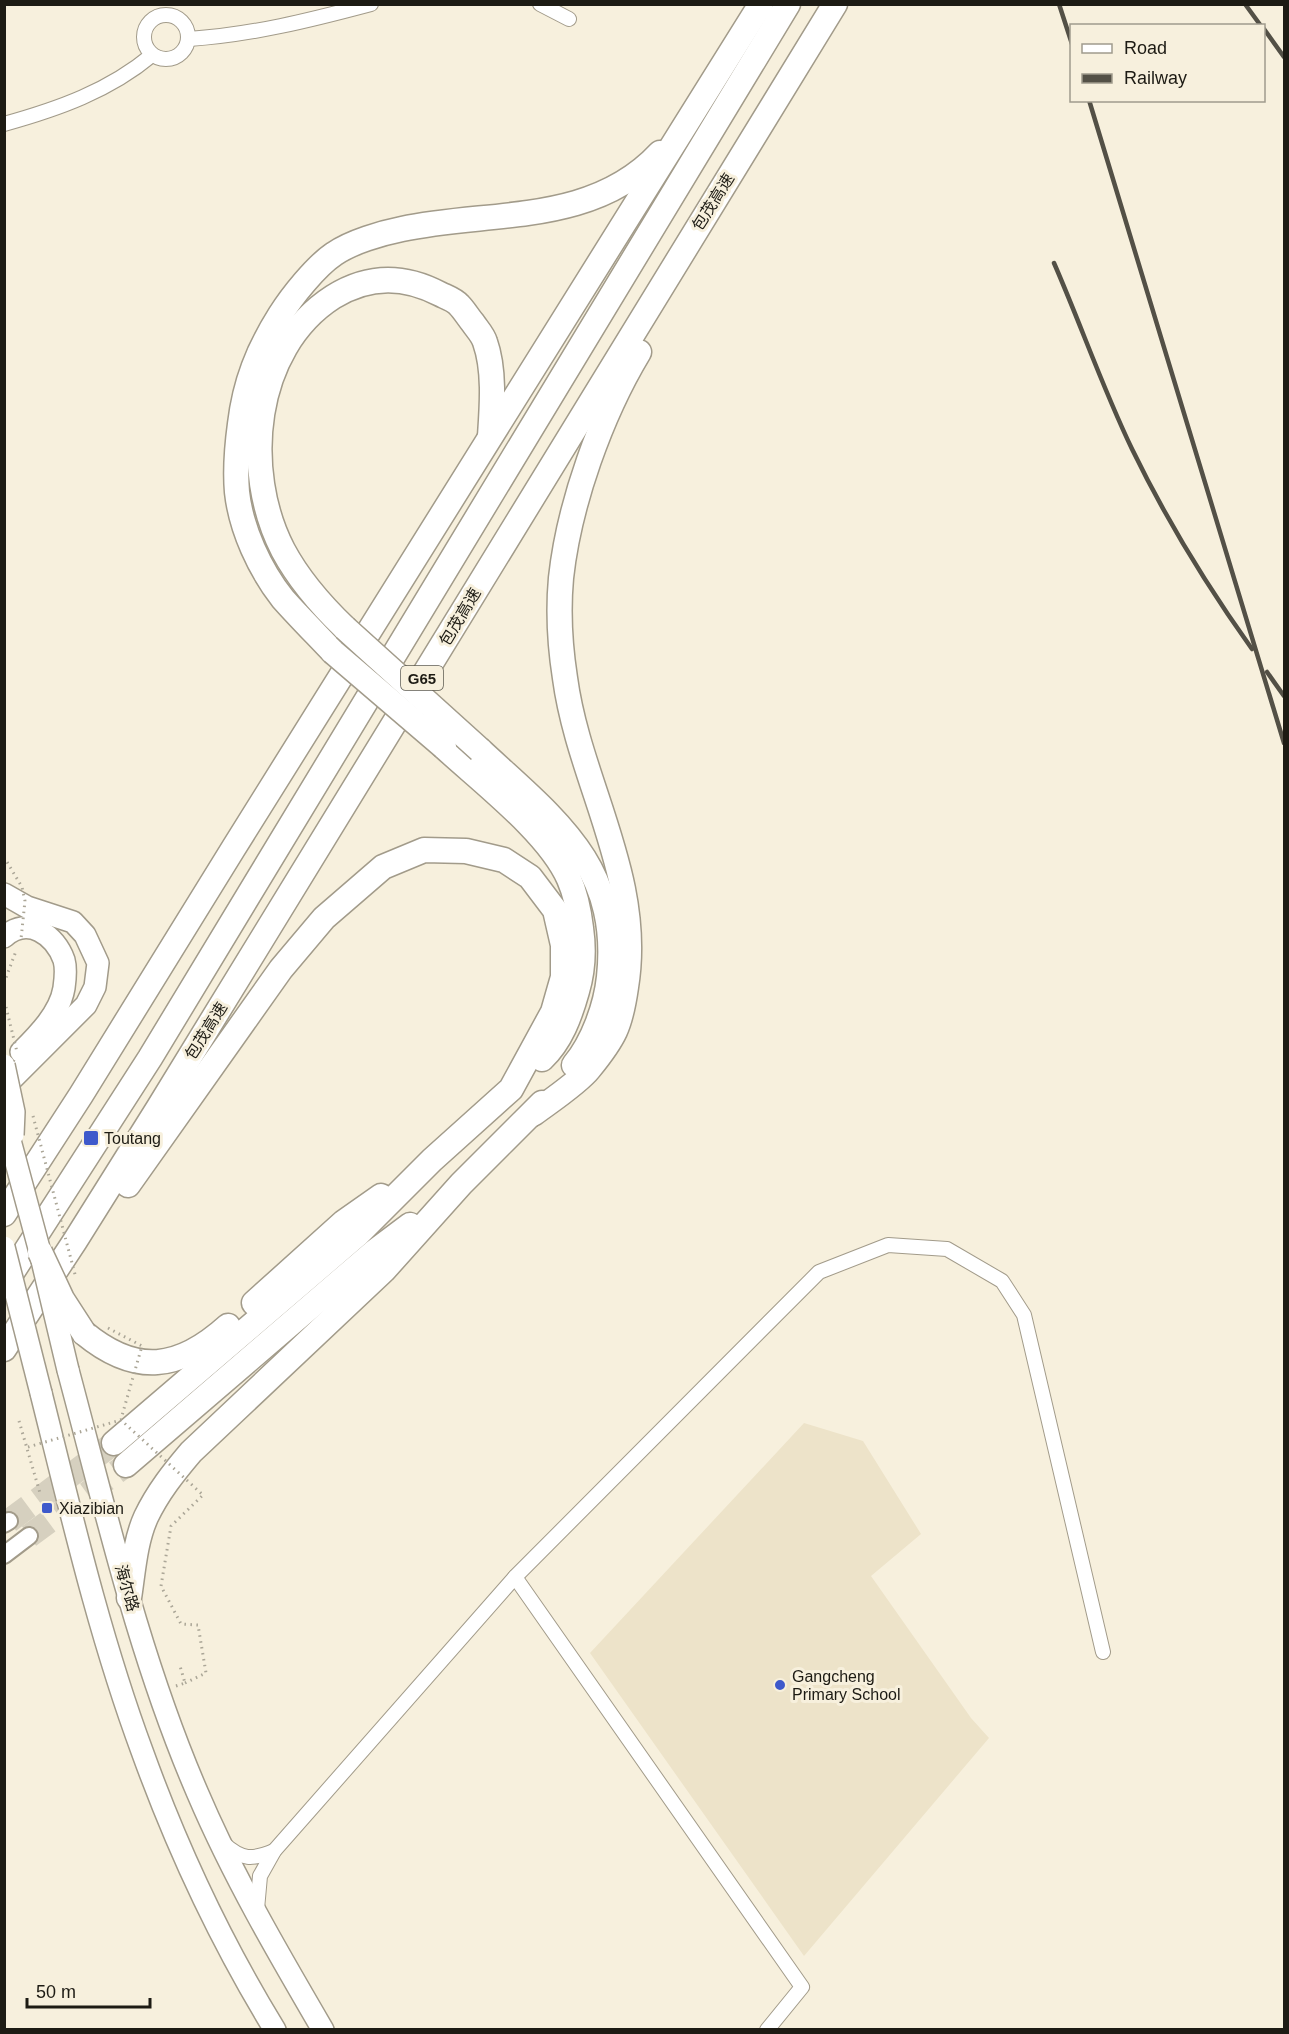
<svg xmlns="http://www.w3.org/2000/svg" width="1289" height="2034" font-family="Arial,'Noto Sans SC',sans-serif">
<style>
.built{fill:#ede3c9}
.lines{fill:none;stroke-linecap:round;stroke-linejoin:round}
.motorway-tunnel{stroke:#d6d0bf;stroke-width:24;stroke-dasharray:24 12;stroke-linecap:butt}
.minor-casing{stroke:#a29b8a;stroke-width:16}
.tertiary-casing{stroke:#a29b8a;stroke-width:20}
.primary-casing{stroke:#a29b8a;stroke-width:24}
.motorway-casing{stroke:#a29b8a;stroke-width:27}
.path{stroke:#aba697;stroke-width:3;stroke-dasharray:1.5 4.5;stroke-linecap:butt}
.minor{stroke:#fff;stroke-width:14}
.tertiary{stroke:#fff;stroke-width:16}
.primary{stroke:#fff;stroke-width:21}
.motorway{stroke:#fff;stroke-width:24}
.rail{stroke:#535046;stroke-width:4.5}
.primary-bridge-casing{stroke:#a29b8a;stroke-width:24;stroke-linecap:butt}
.motorway-bridge-casing{stroke:#a29b8a;stroke-width:27;stroke-linecap:butt}
.path-bridge{stroke:#aba697;stroke-width:3;stroke-dasharray:1.5 4.5;stroke-linecap:butt}
.primary-bridge{stroke:#fff;stroke-width:21}
.motorway-bridge{stroke:#fff;stroke-width:24}
.poi-dot{fill:#3e59cb;stroke:#f7f0dd;stroke-width:2}
.labels{text-anchor:middle;dominant-baseline:central;stroke-width:6;stroke-linejoin:round;paint-order:stroke}
.shield{fill:#f7f0dd;stroke:#5e5b50;stroke-width:1.5}
.shield-label{font-size:15px;font-weight:bold;fill:#1d1b14}
.street-label{font-size:16px;fill:#1d1b14;stroke:#f7f0dd}
.poi-label{font-size:16px;fill:#1d1b14;stroke:#f7f0dd;text-anchor:start}
</style>
<rect width="100%" height="100%" fill="#f7f0dd"/>
<!-- built -->
<path class="built" d="M 804,1423 L 863,1441 L 921,1534 L 871,1576 L 971,1718 L 989,1738 L 804,1956 L 590,1653 Z"/>
<g class="lines">
<!-- motorway-tunnel -->
<g class="motorway-tunnel">
<path d="M 9,1521 L 114,1443"/>
<path d="M 29,1536 L 126,1465"/>
</g>
<defs>
<g id="minor">
<path d="M 540,4 L 569,19"/>
<circle cx="166" cy="37" r="22"/>
<path d="M 189,39 C 251,35 311,20 371,4"/>
<path d="M 4,124 C 58,109 109,91 152,55"/>
<path d="M 515,1577 L 802,1987 L 767,2030"/>
<path d="M 224,1844 C 242,1860 252,1860 274,1851"/>
<path d="M 257,1909 L 260,1876 L 274,1851 L 515,1577 L 819,1272 L 888,1245 L 947,1249 L 1002,1281 L 1024,1315 L 1103,1652"/>
</g>
<g id="tertiary">
<path d="M 4,1524 L 9,1521"/>
<path d="M 4,1555 L 29,1536"/>
</g>
<g id="primary">
<path d="M 4,894 L 27,907 L 73,922 L 85,935 L 98,963 L 95,987 L 86,1005 L 4,1087"/>
<path d="M 4,937 C 28,915 55,935 64,960 C 66,967 65,981 64,988 C 60,1013 38,1035 21,1052"/>
<path d="M 68,1370 C 106,1512 139,1658 198,1794 C 233,1876 278,1953 323,2030"/>
<path d="M 41,1393 C 71,1513 99,1635 142,1751 C 177,1848 221,1942 275,2030"/>
</g>
<g id="motorway">
<path d="M 345,628 C 321,605 299,580 283,550 C 242,471 252,349 333,297 C 368,275 404,275 440,294 C 446,297 455,300 459,305 C 464,310 468,317 473,323 C 477,329 483,335 485,342 C 495,370 492,407 490,436"/>
<path d="M 333,652 C 316,634 299,617 283,599 C 260,570 241,529 237,492 C 235,469 237,446 240,424 C 245,382 258,350 280,315 C 292,296 316,266 334,254 C 351,242 382,233 402,229 C 491,210 592,226 660,153"/>
<path d="M 444,747 C 482,782 549,833 569,879 C 576,895 579,911 581,928 C 584,949 583,971 577,991 C 570,1016 561,1041 542,1059"/>
<path d="M 480,750 C 553,818 621,865 609,977 C 606,1006 593,1042 574,1065"/>
<path d="M 533,1114 C 549,1102 578,1083 589,1069 C 598,1058 609,1044 615,1031 C 621,1018 624,1001 626,987 C 644,876 579,783 565,678 C 560,646 558,611 561,578 C 569,504 601,415 639,352"/>
<path d="M 4,1214 L 81,1095 L 233,849 L 761,4"/>
<path d="M 4,1285 L 150,1058 L 788,4"/>
<path d="M 254,1303 L 344,1222 L 381,1196"/>
<path d="M 84,1333 C 136,1376 179,1370 228,1326"/>
<path d="M 4,1349 L 75,1241 L 159,1107 L 835,4"/>
<path d="M 114,1443 L 357,1235 L 432,1160 L 511,1089 L 553,1012 L 563,977 L 563,945 L 555,910 L 530,877 L 504,860 L 466,851 L 424,850 L 383,867 L 324,918 L 281,969 L 128,1185"/>
<path d="M 126,1465 L 374,1252 L 410,1225"/>
<path d="M 129,1598 C 133,1572 135,1541 146,1517 C 158,1492 174,1472 191,1452 L 384,1270 L 461,1184 L 542,1103"/>
</g>
</defs>
<!-- minor casing -->
<use href="#minor" class="minor-casing"/>
<!-- tertiary casing -->
<use href="#tertiary" class="tertiary-casing"/>
<!-- primary casing -->
<use href="#primary" class="primary-casing"/>
<!-- motorway casing -->
<use href="#motorway" class="motorway-casing"/>
<!-- path -->
<g class="path">
<path d="M 4,983 L 16,951"/>
<path d="M 4,1002 L 6,1007"/>
<path d="M 19,1421 L 40,1493"/>
<path d="M 185,1683 L 206,1673 L 198,1625 L 181,1624 L 161,1586 L 171,1526 L 203,1495"/>
<path d="M 176,1686 L 185,1683 L 180,1666"/>
</g>
<!-- minor -->
<use href="#minor" class="minor"/>
<!-- tertiary -->
<use href="#tertiary" class="tertiary"/>
<!-- primary -->
<use href="#primary" class="primary"/>
<!-- motorway -->
<use href="#motorway" class="motorway"/>
<!-- rail -->
<g class="rail">
<path d="M 1059,4 L 1072,44"/>
<path d="M 1245,4 L 1261,26"/>
<path d="M 1264,29 L 1284,57"/>
<path d="M 1089,100 L 1284,743"/>
<path d="M 1054,263 C 1081,325 1103,389 1132,449 C 1166,519 1207,586 1252,649"/>
<path d="M 1267,672 L 1284,696"/>
</g>
<defs>
<g id="primary-bridge">
<path d="M 4,1065 L 14,1112 L 13,1135"/>
<path d="M 4,1118 L 40,1252 L 68,1370"/>
<path d="M 4,1247 L 41,1393"/>
</g>
<g id="motorway-bridge">
<path d="M 345,628 L 480,750"/>
<path d="M 333,652 L 444,747"/>
<path d="M 40,1252 L 62,1299 L 84,1333"/>
</g>
</defs>
<!-- primary-bridge casing -->
<use href="#primary-bridge" class="primary-bridge-casing"/>
<!-- motorway-bridge casing -->
<use href="#motorway-bridge" class="motorway-bridge-casing"/>
<!-- path-bridge -->
<g class="path-bridge">
<path d="M 4,857 L 22,887 L 25,901 L 21,939"/>
<path d="M 6,1007 L 17,1052"/>
<path d="M 33,1116 L 76,1278"/>
<path d="M 108,1328 L 142,1346 L 121,1419"/>
<path d="M 28,1447 L 121,1420 L 203,1495"/>
</g>
<!-- primary-bridge -->
<use href="#primary-bridge" class="primary-bridge"/>
<!-- motorway-bridge -->
<use href="#motorway-bridge" class="motorway-bridge"/>
</g>
<!-- markers -->
<g class="poi-dot">
<rect x="83" y="1130" width="16" height="16" rx="3"/>
<rect x="41" y="1502" width="12" height="12" rx="3"/>
<circle cx="780" cy="1685" r="6"/>
</g>
<g class="labels">
<!-- shield labels -->
<rect class="shield" x="401" y="666" width="42" height="24" rx="4.5"/>
<g class="shield-label">
<text x="422" y="678">G65</text>
</g>
<!-- street labels -->
<g class="street-label">
<text transform="translate(713 202) rotate(-58)">包茂高速</text>
<text transform="translate(460 617) rotate(-59)">包茂高速</text>
<text transform="translate(206 1031) rotate(-58)">包茂高速</text>
<text transform="translate(127 1588) rotate(74)">海尔路</text>
</g>
<!-- poi labels -->
<g class="poi-label">
<text x="104" y="1138">Toutang</text>
<text x="59" y="1508">Xiazibian</text>
<text x="792" y="1676">Gangcheng<tspan x="792" dy="18">Primary School</tspan></text>
</g>
</g>
<!-- border -->
<rect width="1289" height="2034" fill="none" stroke="#1d1b14" stroke-width="12"/>
<!-- legend -->
<rect x="1070" y="24" width="195" height="78" fill="#f7f0dd" stroke="#a09b8d" stroke-width="1.5"/>
<rect x="1082" y="44" width="30" height="9" fill="#ffffff" stroke="#a09b8d" stroke-width="1.5"/>
<text x="1124" y="54" font-size="18" fill="#1d1b14">Road</text>
<rect x="1082" y="74" width="30" height="9" fill="#535046" stroke="#a09b8d" stroke-width="1.5"/>
<text x="1124" y="84" font-size="18" fill="#1d1b14">Railway</text>
<!-- scale -->
<path d="M27 1998v9h123v-9" fill="none" stroke="#1d1b14" stroke-width="3"/>
<text x="36" y="1998" font-size="18" fill="#1d1b14" stroke="#f7f0dd" stroke-width="4.5" paint-order="stroke">50 m</text>
</svg>
